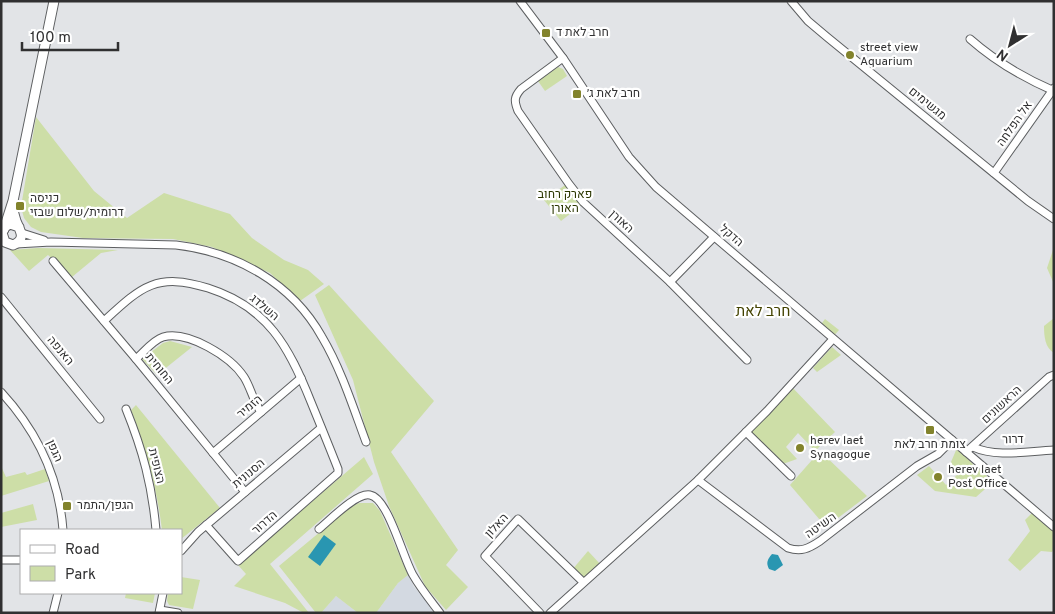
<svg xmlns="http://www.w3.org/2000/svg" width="1055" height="614" font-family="Overpass,Heebo,sans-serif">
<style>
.built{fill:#d3d9e1}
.green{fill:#cddea7}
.water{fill:#2996b1}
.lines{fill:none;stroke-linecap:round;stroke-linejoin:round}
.minor-casing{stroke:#5d5f61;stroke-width:9}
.major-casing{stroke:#5d5f61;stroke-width:11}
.minor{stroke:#fff;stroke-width:7}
.major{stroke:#fff;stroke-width:9}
.poi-dot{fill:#82832c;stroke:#fff;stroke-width:2}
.labels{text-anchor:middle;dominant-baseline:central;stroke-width:4.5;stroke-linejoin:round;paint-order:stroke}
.poi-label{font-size:12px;fill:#303031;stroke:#fff;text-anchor:start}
.street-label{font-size:12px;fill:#303031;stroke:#fff}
.park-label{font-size:12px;fill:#2b3700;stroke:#fff}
.quarter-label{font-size:15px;fill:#434301;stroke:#fff}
</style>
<rect width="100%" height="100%" fill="#e2e4e7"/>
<!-- built -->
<g class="built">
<path d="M 408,575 L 414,587 L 436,613 L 376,613 L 398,583 Z"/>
<path d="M 336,596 L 358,613 L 321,613 Z"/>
</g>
<!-- green -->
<g class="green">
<path d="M 558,67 L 563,69 L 567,76 L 545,91 L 538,81 Z"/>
<path d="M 36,117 L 94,191 L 127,218 L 164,193 L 230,214 L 252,238 L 284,260 L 308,270 L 324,284 L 300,301 L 270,273 L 212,247 L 173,239 L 83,238 L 41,232 L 31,227 L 24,218 L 21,207 Z"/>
<path d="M 568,183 L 584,203 L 561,221 L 544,200 Z"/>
<path d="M 1054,247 L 1054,284 L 1047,268 Z"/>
<path d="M 38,248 L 118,250 L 101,253 L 72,277 L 48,255 L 29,271 L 10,250 Z"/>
<path d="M 329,285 L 434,401 L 391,452 L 458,550 L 446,565 L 468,587 L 446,610 L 425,586 L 389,506 L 374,462 L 353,380 L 315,295 Z"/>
<path d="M 1054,318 L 1054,353 C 1045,348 1044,336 1044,326 Z"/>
<path d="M 825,319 L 839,330 L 832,338 L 819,327 Z"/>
<path d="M 170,341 L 192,347 L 157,375 L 142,359 L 163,343 Z"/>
<path d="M 832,347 L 841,355 L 817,372 L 813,368 Z"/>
<path d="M 790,385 L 835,432 L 815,451 L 798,433 L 786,447 L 797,459 L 780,465 L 746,432 Z"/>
<path d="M 136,405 L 220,508 L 181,539 L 181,530 L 162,530 C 157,488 146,450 131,410 Z"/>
<path d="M 957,448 L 977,468 L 979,466 L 992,483 L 976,497 L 935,491 L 917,475 L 929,466 L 946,485 L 957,475 L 951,462 Z"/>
<path d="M 820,451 L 867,496 L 826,527 L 790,485 Z"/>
<path d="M 364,457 L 373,474 L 270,564 L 309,613 L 304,613 L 285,603 L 234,586 L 246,574 L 238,565 Z"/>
<path d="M 1,466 L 6,477 L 25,472 L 27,475 L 45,469 L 49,481 L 1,496 Z"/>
<path d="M 359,503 L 373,503 L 380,511 L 408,575 L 398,583 L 376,613 L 358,613 L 336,596 L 321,613 L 316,613 L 279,566 L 350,507 Z"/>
<path d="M 33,504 L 37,520 L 1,527 L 1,513 Z"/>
<path d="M 1033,512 L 1054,531 L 1054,549 L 1052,552 L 1041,551 L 1020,571 L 1008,560 L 1030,531 L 1025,520 Z"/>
<path d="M 588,551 L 602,566 L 583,582 L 572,570 Z"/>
<path d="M 181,577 L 200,580 L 193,609 L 169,605 L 167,601 L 168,593 L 181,593 Z"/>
<path d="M 126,593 L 155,593 L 153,603 L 125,598 Z"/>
</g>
<!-- water -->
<g class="water">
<path d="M 324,535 L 336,544 L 320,566 L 308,557 Z"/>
<path d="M 772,554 L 778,555 L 783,565 L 775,571 L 769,569 C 766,563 767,560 772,554 Z"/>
</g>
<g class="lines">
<defs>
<g id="minor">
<path d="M 520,1 L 563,58 L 629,157 L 656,187 L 1054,527"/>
<path d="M 791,1 L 808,21 L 827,37 L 1028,201 L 1054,219"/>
<path d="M 970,39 C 995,61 1024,78 1054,91"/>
<path d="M 563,58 L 521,89 C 514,97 514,101 518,111 L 569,184 L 583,202 L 670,282 L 747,360"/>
<path d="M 994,173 L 1054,88"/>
<path d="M 22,233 L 44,240"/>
<path d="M 16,244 L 51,242 L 176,245 C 236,252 292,283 322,337 C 341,369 353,407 366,442"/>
<path d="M 53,261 L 136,359 L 245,492"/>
<path d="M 670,282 L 714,237"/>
<path d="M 1,297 L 100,419"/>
<path d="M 104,321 C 141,287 156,272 208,288 C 268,307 289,347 311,402 C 320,424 329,446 338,469 L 338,473 L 238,561 L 206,525"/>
<path d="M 136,359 C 144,352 153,340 163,337 C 188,330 231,357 244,377 C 251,388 253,401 261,412"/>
<path d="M 1,392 C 37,431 59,477 63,530"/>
<path d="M 126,409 C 143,451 152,485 156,530"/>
<path d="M 746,432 L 791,476"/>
<path d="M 973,447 C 997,458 1028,451 1054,450"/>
<path d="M 966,452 L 1049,377 L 1054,375"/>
<path d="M 213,453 L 301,378"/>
<path d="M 698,480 L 788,548 C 801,552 808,549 820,541 L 917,466 L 938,454 L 952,440"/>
<path d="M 319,529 C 330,520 357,492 370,495 C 388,498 403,558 413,575 C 421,589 431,601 440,613"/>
<path d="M 181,551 L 198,532 L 321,428"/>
<path d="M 1,560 L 21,560"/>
<path d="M 160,610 L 178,613"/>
<path d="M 53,613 L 58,593"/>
<path d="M 159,613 L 163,593"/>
<path d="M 540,613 L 485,556 L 518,519 L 583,582"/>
<path d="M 550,613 L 698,480 L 767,411 L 833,339"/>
</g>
<g id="major">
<path d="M 13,205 C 13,210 14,216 16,221 C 20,231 27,239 13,245 L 5,242 L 2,233 L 5,227 L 10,224 L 19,227"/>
<path d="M 4,229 L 13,201 L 54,1"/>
</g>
</defs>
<!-- minor casing -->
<use href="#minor" class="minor-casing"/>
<!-- major casing -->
<use href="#major" class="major-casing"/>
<!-- minor -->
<use href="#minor" class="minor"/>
<!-- major -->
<use href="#major" class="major"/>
</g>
<!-- markers -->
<g class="poi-dot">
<rect x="541" y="28" width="10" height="10" rx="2.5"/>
<circle cx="850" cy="55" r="5"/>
<rect x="572" y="89" width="10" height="10" rx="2.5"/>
<rect x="15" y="201" width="10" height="10" rx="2.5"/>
<rect x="925" y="425" width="10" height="10" rx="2.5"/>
<circle cx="800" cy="448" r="5"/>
<circle cx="938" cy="477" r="5"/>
<rect x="62" y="501" width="10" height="10" rx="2.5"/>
</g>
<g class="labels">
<!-- poi labels -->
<g class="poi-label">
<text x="556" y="33">חרב לאת ד</text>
<text x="860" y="48">street view<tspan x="860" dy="14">Aquarium</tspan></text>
<text x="587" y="94">חרב לאת ג׳</text>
<text x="30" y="199">כניסה<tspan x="30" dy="14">דרומית/שלום שבזי</tspan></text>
<text x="810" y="441">herev laet<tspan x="810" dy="14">Synagogue</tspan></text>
<text x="930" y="445" text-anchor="middle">צומת חרב לאת</text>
<text x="948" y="470">herev laet<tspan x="948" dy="14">Post Office</tspan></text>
<text x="77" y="506">הגפן/התמר</text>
</g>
<!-- street labels -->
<g class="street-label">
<text transform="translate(927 104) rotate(39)">מגשימים</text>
<text transform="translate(1015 124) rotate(-55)">אל הפלחה</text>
<text transform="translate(621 222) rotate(42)">האורן</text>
<text transform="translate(731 236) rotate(41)">הדקל</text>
<text transform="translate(264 308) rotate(40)">השלדג</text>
<text transform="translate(60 351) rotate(50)">האנפה</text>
<text transform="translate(159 369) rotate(50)">החוחית</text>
<text transform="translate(1002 405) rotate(-43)">הראשונים</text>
<text transform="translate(250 407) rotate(-40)">הזמיר</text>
<text transform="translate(1013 440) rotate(-1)">דרור</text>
<text transform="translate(54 451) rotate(66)">הגפן</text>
<text transform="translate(156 466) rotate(76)">הצופית</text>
<text transform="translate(249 474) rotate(-40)">הסנונית</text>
<text transform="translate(265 523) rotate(-41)">הדרור</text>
<text transform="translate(497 526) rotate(-47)">האלון</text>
<text transform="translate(821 526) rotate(-35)">השיטה</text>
</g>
<!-- park labels -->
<g class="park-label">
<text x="565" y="195">פארק רחוב<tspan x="565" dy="14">האורן</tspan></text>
</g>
<!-- quarter labels -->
<g class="quarter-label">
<text x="763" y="312">חרב לאת</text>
</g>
</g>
<!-- border -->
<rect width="1055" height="614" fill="none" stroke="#303031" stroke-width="5"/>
<!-- legend -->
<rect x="20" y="529" width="162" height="65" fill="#ffffff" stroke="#acacad"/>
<rect x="30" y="545" width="25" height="8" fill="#ffffff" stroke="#acacad"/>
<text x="65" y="554" font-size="15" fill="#303031">Road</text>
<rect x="30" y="566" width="25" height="15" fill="#cddea7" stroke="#acacad"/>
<text x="65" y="579" font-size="15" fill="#303031">Park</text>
<!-- north arrow -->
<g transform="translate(1010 45) rotate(216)" stroke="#ffffff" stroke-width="4" paint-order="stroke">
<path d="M0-4L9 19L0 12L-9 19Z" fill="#303031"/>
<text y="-8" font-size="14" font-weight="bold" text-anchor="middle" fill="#303031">N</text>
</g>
<!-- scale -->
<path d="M22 42v8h96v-8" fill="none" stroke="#303031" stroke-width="2.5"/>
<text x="30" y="42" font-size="15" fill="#303031" stroke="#ffffff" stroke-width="4" paint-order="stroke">100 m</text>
</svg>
